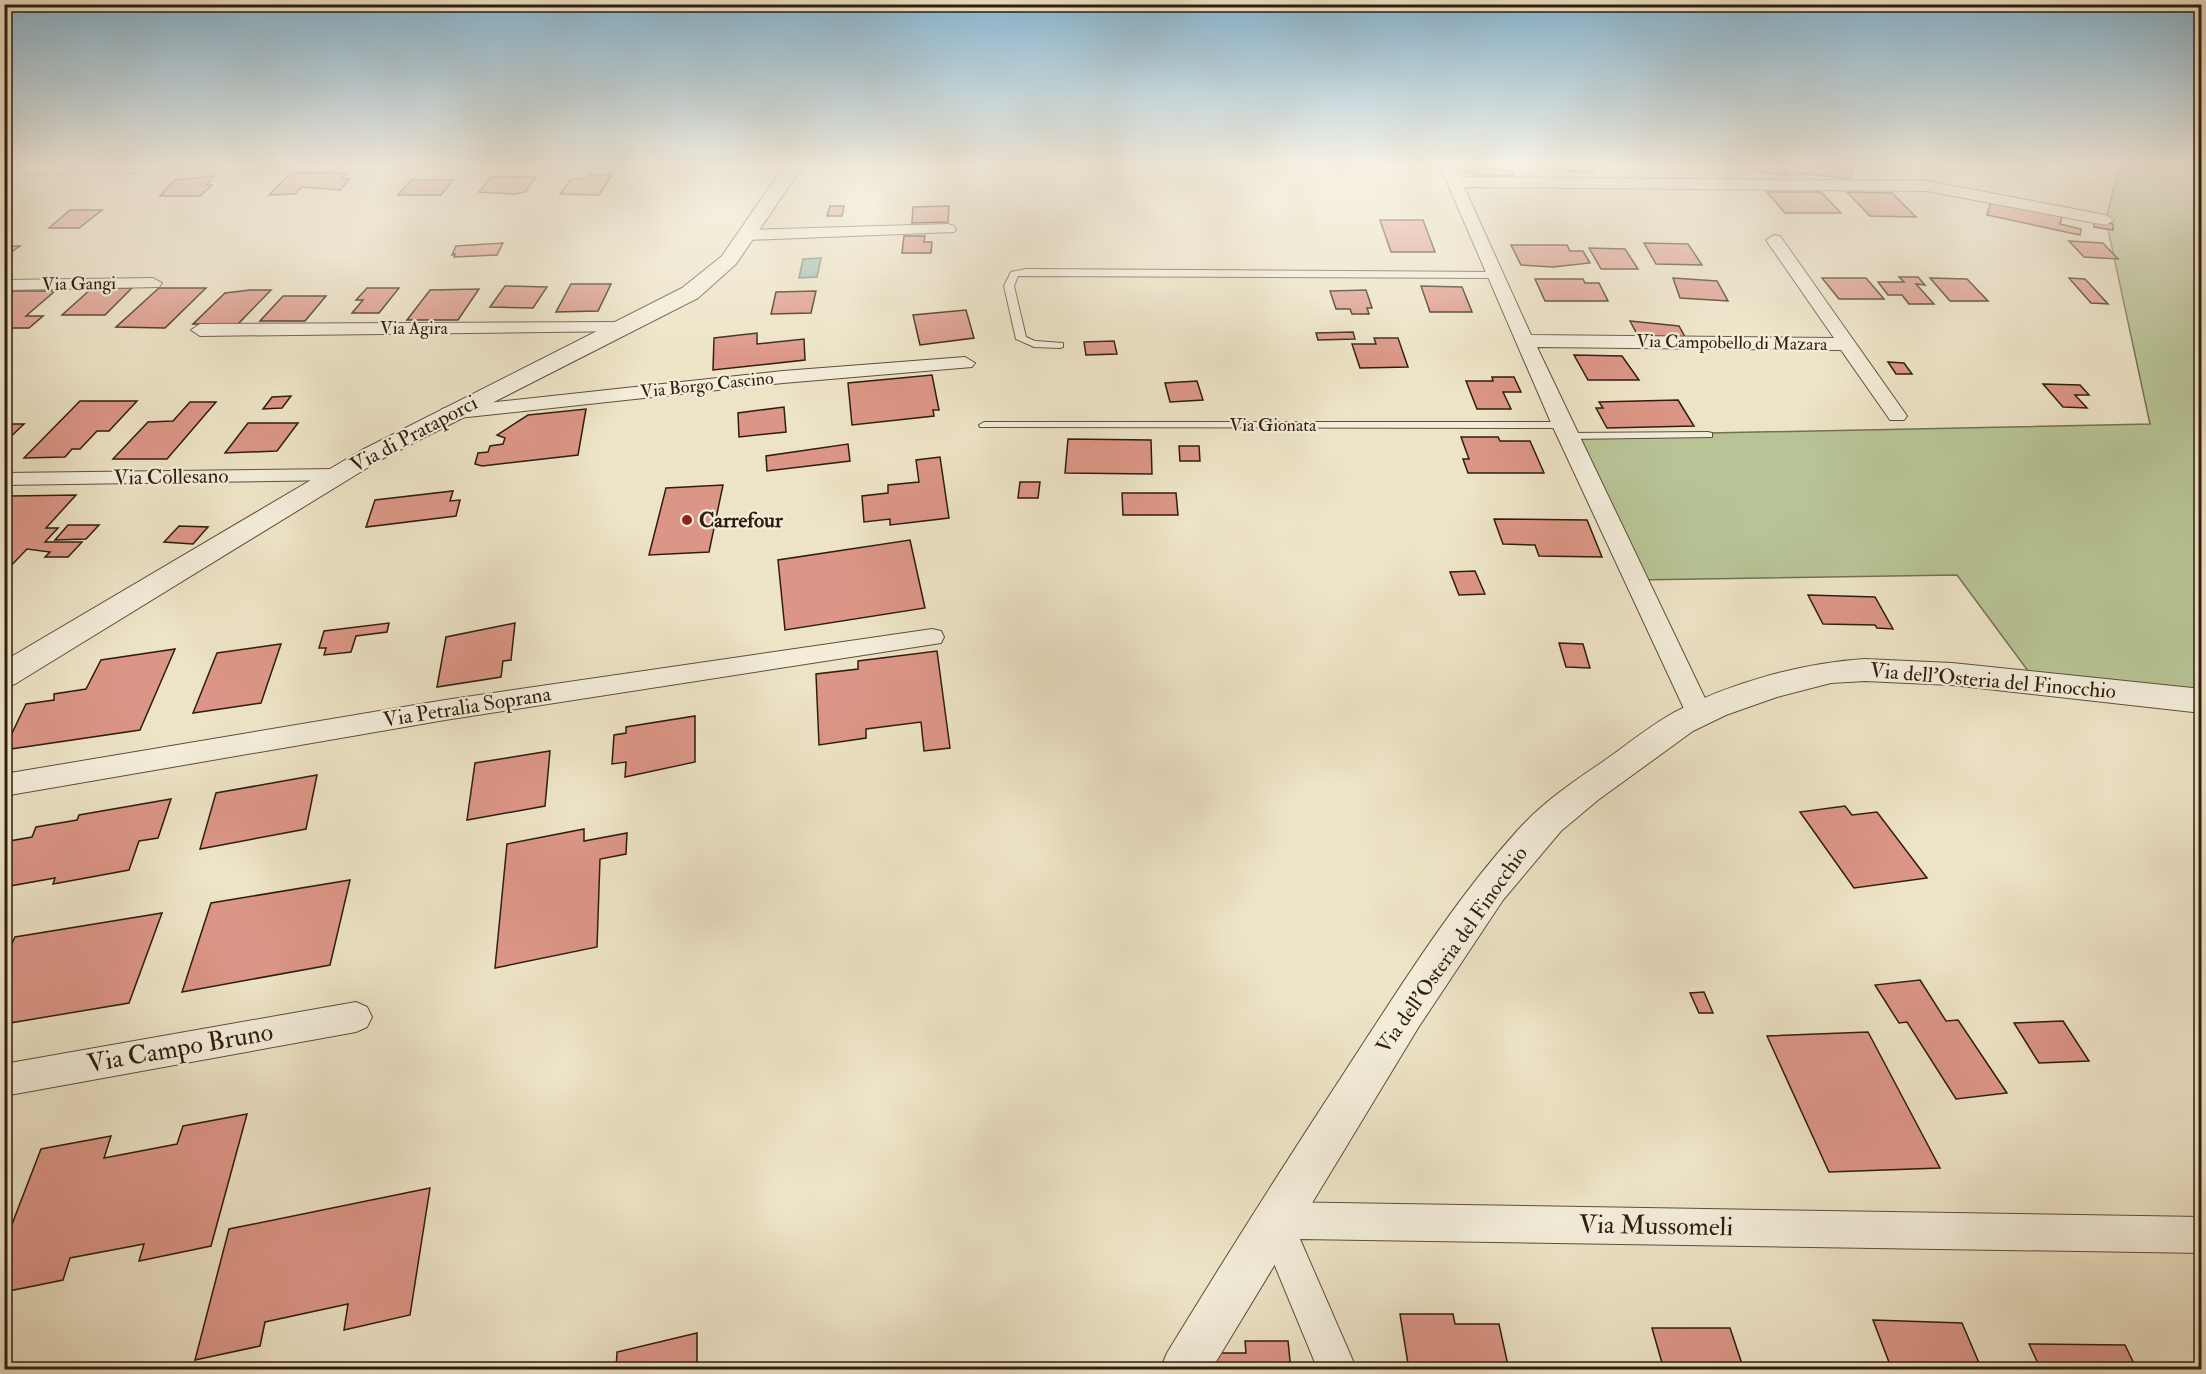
<svg xmlns="http://www.w3.org/2000/svg" width="2206" height="1374" font-family="'IM FELL Double Pica',serif">
<style>
.green{fill:#b8c496;stroke:#747152;stroke-width:1.5}
.water{fill:#99beb5;stroke:#6f7e72;stroke-width:1.5}
.building{fill:#dc9687;stroke:#2f1e0d;stroke-width:1.5}
.lines{fill:none;stroke-linecap:round;stroke-linejoin:round}
.service-casing{stroke:#5e4f3b;stroke-width:2}
.minor-casing{stroke:#5e4f3b;stroke-width:2}
.tertiary-casing{stroke:#5e4f3b;stroke-width:2}
.service{fill:#f3edda;fill-rule:evenodd}
.minor{fill:#f3edda;fill-rule:evenodd}
.tertiary{fill:#f3edda;fill-rule:evenodd}
.poi-dot{fill:#8f2418;stroke:#f3edda;stroke-width:2}
.labels{text-anchor:middle;dominant-baseline:central;stroke-width:4.5;stroke-linejoin:round;paint-order:stroke}
.far-street-label{font-size:18px;fill:#2f1e0d;stroke:#f3edda}
.street-label{font-size:21px;fill:#2f1e0d;stroke:#f3edda}
.poi-label{font-size:21px;font-weight:bold;fill:#2f1e0d;stroke:#f3edda;text-anchor:start}
.near-street-label{font-size:26px;fill:#2f1e0d;stroke:#f3edda}
</style>
<rect width="100%" height="100%" fill="#ede3c6"/>
<filter id="stains"><feTurbulence type="fractalNoise" baseFrequency=".00333" numOctaves="4"/><feColorMatrix values="0 0 0 0 .2 0 0 0 0 .09 0 0 0 0 .02 0 0 0 .5 -.17"/></filter>
<radialGradient id="worn" r=".72"><stop offset=".6" stop-color="#630" stop-opacity="0"/><stop offset="1" stop-color="#630" stop-opacity=".3"/></radialGradient>
<!-- green -->
<path class="green" d="M 2119,166 L 2201,166 L 2201,701 L 2037,683 L 1957,575 L 1635,580 L 1567,436 L 2150,424 L 2106,220 Z"/>
<!-- water -->
<path class="water" d="M 821,258 L 817,277 L 799,278 L 803,259 Z"/>
<!-- building -->
<g class="building">
<path d="M 1463,166 L 1509,166 L 1514,176 L 1474,176 L 1472,172 L 1466,172 Z"/>
<path d="M 1552,166 L 1594,166 L 1595,173 L 1567,171 Z"/>
<path d="M 1755,166 L 1837,166 L 1852,169 L 1851,179 L 1801,173 L 1800,176 L 1785,173 L 1785,176 L 1754,170 Z"/>
<path d="M 291,173 L 347,173 L 341,179 L 350,179 L 340,190 L 302,187 L 295,194 L 269,195 Z"/>
<path d="M 589,175 L 612,175 L 599,195 L 560,194 L 571,179 L 586,179 Z"/>
<path d="M 215,176 L 206,185 L 212,185 L 200,196 L 160,196 L 175,180 Z"/>
<path d="M 491,177 L 536,177 L 525,192 L 515,194 L 479,192 Z"/>
<path d="M 411,180 L 453,180 L 441,195 L 398,195 Z"/>
<path d="M 1767,192 L 1821,192 L 1841,213 L 1785,213 Z"/>
<path d="M 1847,192 L 1892,193 L 1916,217 L 1870,216 Z"/>
<path d="M 1991,201 L 2062,216 L 2060,224 L 2081,229 L 2080,235 L 1987,215 Z"/>
<path d="M 830,206 L 844,206 L 842,216 L 827,216 Z"/>
<path d="M 949,206 L 948,222 L 912,223 L 913,207 Z"/>
<path d="M 70,210 L 102,210 L 79,228 L 49,228 Z"/>
<path d="M 1380,220 L 1423,220 L 1435,252 L 1391,252 Z"/>
<path d="M 2094,220 L 2113,224 L 2113,230 L 2094,227 Z"/>
<path d="M 904,236 L 925,236 L 924,242 L 932,242 L 931,253 L 902,253 Z"/>
<path d="M 2069,241 L 2103,243 L 2118,259 L 2084,257 Z"/>
<path d="M 503,243 L 497,255 L 454,257 L 455,254 L 452,255 L 456,246 Z"/>
<path d="M 1644,243 L 1688,244 L 1702,265 L 1656,264 Z"/>
<path d="M 1511,245 L 1567,245 L 1570,251 L 1583,251 L 1590,263 L 1553,267 L 1521,265 Z"/>
<path d="M 4,246 L 20,246 L 4,257 Z"/>
<path d="M 1589,248 L 1625,249 L 1638,269 L 1601,269 Z"/>
<path d="M 1899,277 L 1918,277 L 1925,285 L 1916,284 L 1934,304 L 1909,304 L 1902,295 L 1888,295 L 1878,282 L 1904,282 Z"/>
<path d="M 1673,278 L 1717,281 L 1728,301 L 1680,298 Z"/>
<path d="M 1822,278 L 1866,278 L 1884,299 L 1839,299 Z"/>
<path d="M 1930,278 L 1967,279 L 1988,301 L 1950,301 Z"/>
<path d="M 2069,278 L 2085,279 L 2108,304 L 2091,303 Z"/>
<path d="M 1535,279 L 1583,279 L 1585,283 L 1599,283 L 1608,301 L 1545,301 Z"/>
<path d="M 571,284 L 611,284 L 598,311 L 556,312 Z"/>
<path d="M 505,286 L 547,287 L 533,308 L 490,307 Z"/>
<path d="M 1421,286 L 1462,287 L 1472,312 L 1430,312 Z"/>
<path d="M 132,288 L 105,315 L 62,315 L 91,289 Z"/>
<path d="M 159,288 L 206,288 L 165,328 L 116,327 Z"/>
<path d="M 367,288 L 399,288 L 379,313 L 352,313 L 363,300 L 356,300 Z"/>
<path d="M 479,289 L 458,320 L 407,320 L 430,290 Z"/>
<path d="M 250,290 L 271,290 L 238,324 L 193,324 L 225,293 Z"/>
<path d="M 1366,290 L 1372,308 L 1367,308 L 1369,314 L 1352,314 L 1350,309 L 1336,309 L 1330,291 Z"/>
<path d="M 14,291 L 55,291 L 26,316 L 43,316 L 29,328 L 4,328 L 4,299 Z"/>
<path d="M 816,291 L 811,313 L 771,314 L 776,292 Z"/>
<path d="M 283,296 L 326,296 L 305,321 L 260,321 Z"/>
<path d="M 966,310 L 974,338 L 920,345 L 913,315 Z"/>
<path d="M 1630,321 L 1679,326 L 1685,337 L 1638,336 Z"/>
<path d="M 1353,332 L 1355,339 L 1318,340 L 1316,333 Z"/>
<path d="M 757,333 L 757,344 L 804,339 L 805,360 L 713,370 L 714,338 Z"/>
<path d="M 1374,338 L 1398,338 L 1408,367 L 1360,368 L 1352,344 L 1376,344 Z"/>
<path d="M 1114,341 L 1117,354 L 1086,355 L 1084,342 Z"/>
<path d="M 1574,355 L 1622,356 L 1639,380 L 1588,380 Z"/>
<path d="M 1888,362 L 1904,363 L 1912,374 L 1896,374 Z"/>
<path d="M 932,375 L 939,410 L 933,410 L 934,416 L 852,425 L 848,383 Z"/>
<path d="M 1492,377 L 1514,377 L 1521,392 L 1503,392 L 1511,409 L 1477,409 L 1466,381 L 1493,381 Z"/>
<path d="M 1197,381 L 1203,400 L 1170,402 L 1165,383 Z"/>
<path d="M 2043,384 L 2080,385 L 2089,395 L 2075,395 L 2087,408 L 2063,407 Z"/>
<path d="M 291,396 L 282,408 L 263,409 L 272,397 Z"/>
<path d="M 1678,400 L 1694,426 L 1607,428 L 1596,408 L 1603,408 L 1599,402 Z"/>
<path d="M 80,401 L 137,401 L 109,431 L 97,431 L 80,449 L 72,449 L 65,457 L 24,458 Z"/>
<path d="M 190,402 L 216,402 L 167,459 L 113,459 L 148,422 L 173,421 Z"/>
<path d="M 784,407 L 786,432 L 739,437 L 738,413 Z"/>
<path d="M 586,409 L 578,455 L 482,466 L 475,464 L 478,453 L 488,452 L 490,446 L 503,444 L 505,438 L 497,435 L 528,415 Z"/>
<path d="M 248,423 L 298,423 L 277,451 L 225,453 Z"/>
<path d="M 4,424 L 24,424 L 4,443 Z"/>
<path d="M 1461,437 L 1498,437 L 1500,441 L 1530,441 L 1544,473 L 1468,473 L 1463,459 L 1469,459 Z"/>
<path d="M 1068,439 L 1151,440 L 1152,474 L 1065,473 Z"/>
<path d="M 848,444 L 850,461 L 767,471 L 766,456 Z"/>
<path d="M 1179,446 L 1199,446 L 1200,461 L 1180,461 Z"/>
<path d="M 940,457 L 949,518 L 890,525 L 890,519 L 864,522 L 862,496 L 888,493 L 888,485 L 919,482 L 916,460 Z"/>
<path d="M 1020,482 L 1040,482 L 1038,498 L 1018,498 Z"/>
<path d="M 723,485 L 709,552 L 649,555 L 666,488 Z"/>
<path d="M 453,491 L 450,501 L 460,500 L 456,516 L 366,527 L 375,500 Z"/>
<path d="M 1122,493 L 1176,493 L 1178,515 L 1123,515 Z"/>
<path d="M 76,495 L 46,528 L 58,528 L 45,542 L 82,542 L 68,557 L 45,557 L 50,552 L 27,549 L 4,573 L 4,502 L 11,496 Z"/>
<path d="M 1494,519 L 1587,520 L 1602,557 L 1539,556 L 1535,545 L 1503,544 Z"/>
<path d="M 68,525 L 99,525 L 86,539 L 55,540 Z"/>
<path d="M 179,526 L 208,527 L 193,544 L 164,542 Z"/>
<path d="M 910,540 L 925,608 L 785,630 L 778,560 Z"/>
<path d="M 1475,571 L 1485,594 L 1459,595 L 1450,572 Z"/>
<path d="M 1808,595 L 1875,597 L 1893,629 L 1877,628 L 1875,625 L 1823,624 Z"/>
<path d="M 389,623 L 387,632 L 356,636 L 351,652 L 324,655 L 326,648 L 319,648 L 324,631 Z"/>
<path d="M 515,623 L 511,660 L 503,661 L 501,677 L 437,687 L 446,637 Z"/>
<path d="M 1559,643 L 1583,644 L 1590,668 L 1566,667 Z"/>
<path d="M 281,644 L 261,703 L 193,713 L 217,653 Z"/>
<path d="M 175,649 L 140,730 L 4,750 L 26,704 L 54,700 L 54,694 L 86,689 L 101,660 Z"/>
<path d="M 937,651 L 950,748 L 924,751 L 921,722 L 866,729 L 866,738 L 819,745 L 816,674 L 858,669 L 858,661 Z"/>
<path d="M 695,716 L 695,762 L 625,777 L 626,762 L 612,764 L 614,735 L 626,733 L 626,727 Z"/>
<path d="M 550,751 L 545,806 L 467,820 L 475,763 Z"/>
<path d="M 317,775 L 306,829 L 200,849 L 216,793 Z"/>
<path d="M 171,799 L 158,838 L 139,841 L 129,870 L 53,884 L 55,878 L 4,887 L 4,842 L 32,837 L 36,827 L 77,820 L 79,815 Z"/>
<path d="M 1845,806 L 1852,815 L 1877,812 L 1927,878 L 1854,888 L 1800,812 Z"/>
<path d="M 584,829 L 584,841 L 627,833 L 626,854 L 600,859 L 597,947 L 495,968 L 507,844 Z"/>
<path d="M 350,880 L 330,965 L 182,992 L 211,903 Z"/>
<path d="M 162,913 L 129,1003 L 4,1024 L 4,961 L 15,937 Z"/>
<path d="M 1920,980 L 1946,1021 L 1958,1020 L 2007,1093 L 1956,1099 L 1907,1022 L 1899,1023 L 1875,985 Z"/>
<path d="M 1704,992 L 1713,1013 L 1699,1013 L 1690,993 Z"/>
<path d="M 2063,1021 L 2089,1061 L 2039,1063 L 2014,1023 Z"/>
<path d="M 1868,1032 L 1940,1168 L 1829,1172 L 1767,1036 Z"/>
<path d="M 247,1114 L 211,1246 L 139,1261 L 144,1244 L 70,1258 L 63,1280 L 4,1292 L 4,1245 L 41,1149 L 111,1136 L 104,1158 L 177,1144 L 183,1126 Z"/>
<path d="M 430,1188 L 410,1315 L 344,1330 L 348,1304 L 265,1322 L 260,1346 L 195,1360 L 229,1229 Z"/>
<path d="M 1400,1314 L 1453,1314 L 1455,1324 L 1499,1324 L 1509,1370 L 1409,1370 Z"/>
<path d="M 1873,1320 L 1962,1323 L 1982,1370 L 1892,1370 Z"/>
<path d="M 1652,1328 L 1730,1328 L 1744,1370 L 1664,1370 Z"/>
<path d="M 697,1333 L 697,1370 L 613,1370 L 616,1369 L 617,1352 Z"/>
<path d="M 1245,1341 L 1288,1341 L 1291,1370 L 1217,1370 L 1216,1353 L 1246,1353 Z"/>
<path d="M 2029,1344 L 2125,1345 L 2137,1370 L 2041,1370 Z"/>
</g>
<g class="lines">
<defs>
<g id="service">
<path d="M 1026,269 L 1495,272 L 1500,275 L 1495,278 L 1018,276 L 1014,286 L 1026,337 L 1035,341 L 1063,343 L 1063,347 L 1060,348 L 1034,347 L 1016,339 L 1004,286 L 1011,272 Z"/>
<path d="M 984,422 L 1562,422 L 1567,425 L 1562,428 L 980,427 L 979,425 Z"/>
<path d="M 1708,432 L 1712,433 L 1712,437 L 1567,439 L 1562,436 L 1567,433 Z"/>
</g>
<g id="minor">
<path d="M 4,166 L 342,166 L 335,171 L 4,174 Z"/>
<path d="M 1440,166 L 1455,166 L 1460,177 L 1927,181 L 2106,215 L 2114,220 L 2106,225 L 1927,191 L 1464,187 L 1531,335 L 1834,338 L 1766,240 L 1774,235 L 1780,236 L 1907,416 L 1904,420 L 1890,420 L 1841,350 L 1537,347 L 1712,713 L 1708,720 L 1699,723 L 1690,720 L 1686,713 L 1552,425 Z"/>
<path d="M 948,224 L 954,226 L 956,229 L 954,232 L 746,240 L 738,235 L 746,230 Z"/>
<path d="M 153,278 L 162,283 L 159,287 L 4,290 L 4,280 Z"/>
<path d="M 627,322 L 636,327 L 633,331 L 200,336 L 191,330 L 200,324 Z"/>
<path d="M 965,357 L 975,363 L 972,367 L 783,383 L 449,419 L 442,417 L 439,413 L 442,409 L 449,407 L 783,371 Z"/>
<path d="M 337,469 L 345,470 L 348,475 L 345,480 L 4,485 L 4,473 Z"/>
<path d="M 932,629 L 941,631 L 944,637 L 941,643 L 445,720 L 4,796 L 4,774 L 445,700 Z"/>
<path d="M 356,1002 L 367,1007 L 372,1017 L 367,1027 L 356,1032 L 4,1096 L 4,1064 Z"/>
<path d="M 1274,1202 L 2202,1217 L 2202,1253 L 1300,1239 L 1357,1370 L 1318,1370 L 1256,1220 L 1261,1207 Z"/>
</g>
<g id="tertiary">
<path d="M 784,166 L 803,166 L 736,264 L 698,298 L 380,460 L 15,684 L 4,687 L 4,661 L 362,450 L 682,288 L 722,256 Z"/>
<path d="M 1865,659 L 1952,663 L 2202,689 L 2202,713 L 1952,685 L 1865,681 L 1831,683 L 1777,697 L 1726,715 L 1693,731 L 1598,800 L 1561,831 L 1503,900 L 1418,1028 L 1211,1370 L 1160,1370 L 1167,1353 C 1225,1258 1285,1163 1346,1070 C 1399,989 1452,903 1517,831 C 1541,804 1571,783 1601,763 C 1624,747 1648,727 1673,713 C 1730,683 1801,663 1865,659 Z"/>
</g>
</defs>
<!-- service casing -->
<use href="#service" class="service-casing"/>
<!-- minor casing -->
<use href="#minor" class="minor-casing"/>
<!-- tertiary casing -->
<use href="#tertiary" class="tertiary-casing"/>
<!-- service -->
<use href="#service" class="service"/>
<!-- minor -->
<use href="#minor" class="minor"/>
<!-- tertiary -->
<use href="#tertiary" class="tertiary"/>
</g>
<!-- sky -->
<linearGradient id="sky" x2="0" y2="1"><stop stop-color="#88b8d4"/><stop offset="0.46" stop-color="#f7f2e5"/><stop offset="1" stop-color="#f7f2e5" stop-opacity="0"/></linearGradient>
<rect width="2206" height="359" fill="url(#sky)"/>
<!-- markers -->
<circle class="poi-dot" cx="687" cy="520" r="6"/>
<g class="labels">
<!-- far-street labels -->
<g class="far-street-label">
<text transform="translate(79 284) rotate(-1)">Via Gangi</text>
<text x="414" y="328">Via Agira</text>
<text transform="translate(1732 343) rotate(1)">Via Campobello di Mazara</text>
<text transform="translate(707 385) rotate(-6)">Via Borgo Cascino</text>
<text x="1273" y="425">Via Gionata</text>
</g>
<!-- street labels -->
<g class="street-label">
<text transform="translate(414 434) rotate(-28)">Via di Prataporci</text>
<text transform="translate(171 477) rotate(-1)">Via Collesano</text>
<text transform="translate(1993 681) rotate(5)">Via dell'Osteria del Finocchio</text>
<text transform="translate(467 707) rotate(-9)">Via Petralia Soprana</text>
<text transform="translate(1452 950) rotate(-55)">Via dell'Osteria del Finocchio</text>
</g>
<!-- poi labels -->
<g class="poi-label">
<text x="699" y="520">Carrefour</text>
</g>
<!-- near-street labels -->
<g class="near-street-label">
<text transform="translate(180 1048) rotate(-10)">Via Campo Bruno</text>
<text transform="translate(1656 1226) rotate(1)">Via Mussomeli</text>
</g>
</g>
<!-- margin -->
<rect width="2206" height="1374" fill="none" stroke="#ede3c6" stroke-width="24"/>
<rect x="6" y="6" width="2194" height="1362" fill="none" stroke="#2f1e0d" stroke-width="3"/>
<rect x="12" y="12" width="2182" height="1350" fill="none" stroke="#2f1e0d" stroke-width="1.5"/>
<rect width="100%" height="100%" filter="url(#stains)"/>
<rect width="100%" height="100%" fill="url(#worn)"/>
</svg>
